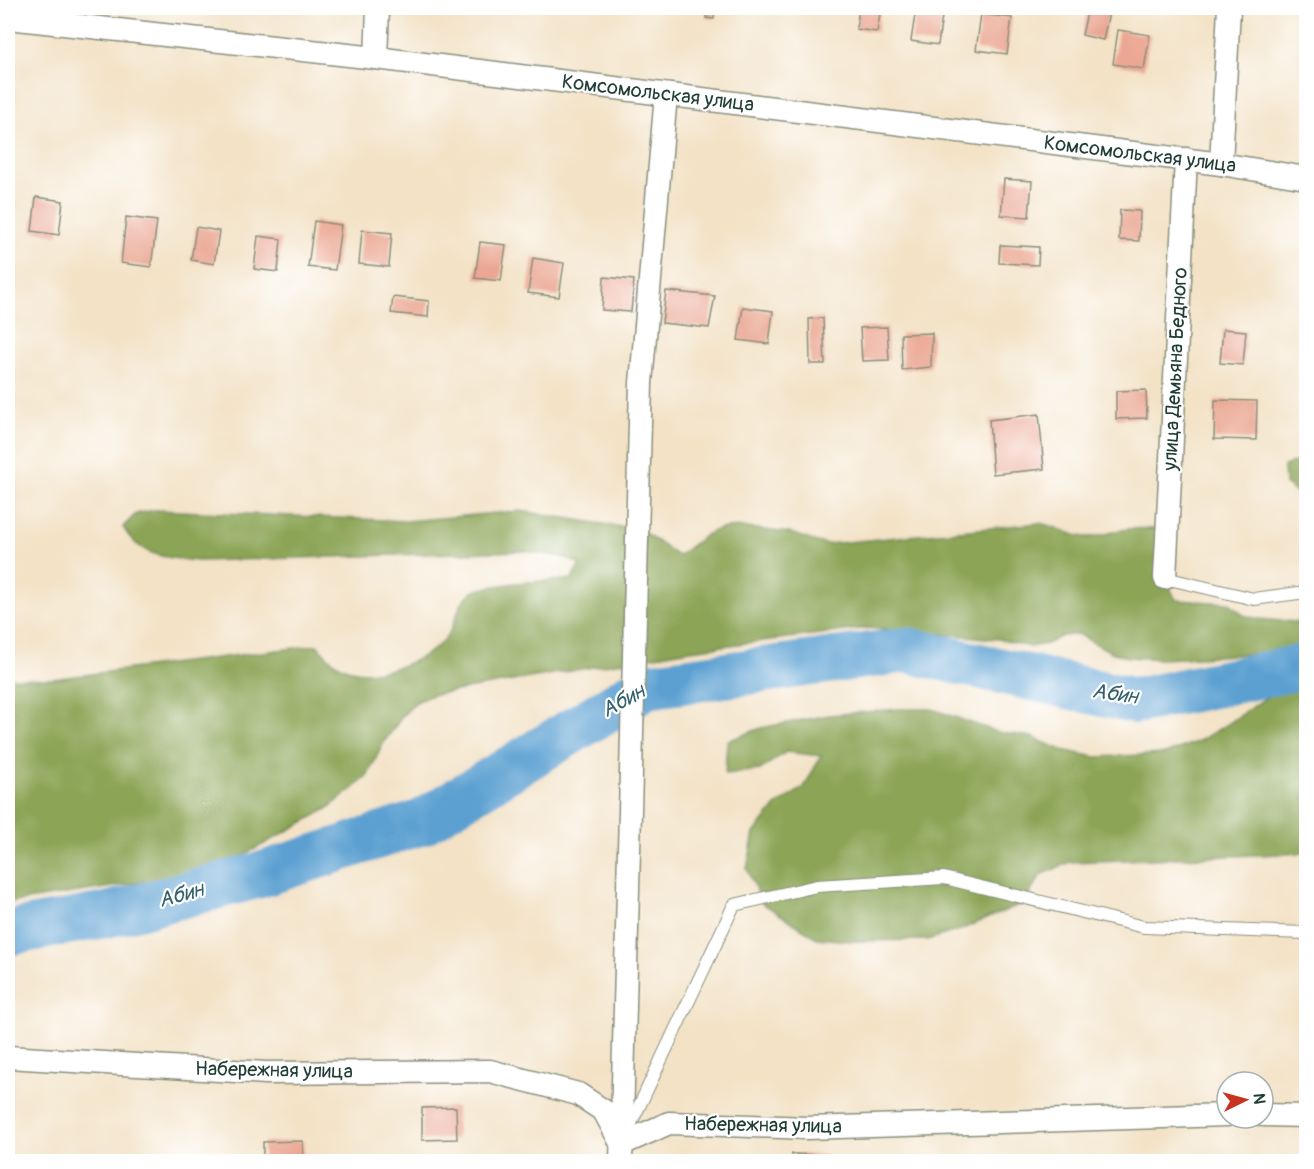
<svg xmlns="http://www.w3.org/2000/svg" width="1314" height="1169" font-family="Pangolin,sans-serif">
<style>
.forest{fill:#8ba455;stroke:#557044;stroke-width:1.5}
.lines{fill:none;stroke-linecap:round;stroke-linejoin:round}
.river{stroke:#5ca0d1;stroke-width:46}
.building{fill:#eba793}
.lane-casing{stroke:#89907d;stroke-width:14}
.street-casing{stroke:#89907d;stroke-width:25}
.lane{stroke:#fff;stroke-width:12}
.street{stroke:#fff;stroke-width:22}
.labels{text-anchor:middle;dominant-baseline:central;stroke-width:4.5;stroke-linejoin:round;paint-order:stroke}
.street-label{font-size:20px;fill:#1f3d34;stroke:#fff}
.water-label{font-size:21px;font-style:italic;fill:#34606b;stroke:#fff}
</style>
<rect width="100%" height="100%" fill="#fff"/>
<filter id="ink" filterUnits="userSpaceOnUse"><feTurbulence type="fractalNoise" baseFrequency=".0167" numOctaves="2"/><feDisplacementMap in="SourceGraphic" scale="12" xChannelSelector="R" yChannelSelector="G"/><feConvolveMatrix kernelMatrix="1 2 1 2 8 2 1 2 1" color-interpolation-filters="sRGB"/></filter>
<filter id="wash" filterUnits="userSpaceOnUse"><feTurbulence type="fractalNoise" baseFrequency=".008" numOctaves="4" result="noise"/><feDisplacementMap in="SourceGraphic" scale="24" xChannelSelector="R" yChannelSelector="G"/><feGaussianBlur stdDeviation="1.35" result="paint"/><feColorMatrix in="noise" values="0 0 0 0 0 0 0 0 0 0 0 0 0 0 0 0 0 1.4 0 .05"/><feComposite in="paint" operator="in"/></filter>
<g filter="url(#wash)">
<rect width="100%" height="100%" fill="#f3e2c6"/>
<!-- forest -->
<g class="forest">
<path d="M 1303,460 L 1306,461 L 1306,496 L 1300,495 L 1285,484 L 1284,466 Z"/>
<path d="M 155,510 L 406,521 L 520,511 L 641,530 L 678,556 C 715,527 717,524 764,530 C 774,532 788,531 797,535 C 809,539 815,543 828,544 L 1039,523 C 1057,526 1071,537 1089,537 C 1101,537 1110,532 1122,530 C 1133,527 1148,529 1160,529 L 1158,563 L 1176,600 L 1230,603 L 1243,615 L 1259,619 L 1306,623 L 1306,651 L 1162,659 L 1128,657 L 1111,652 L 1078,634 L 1062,636 L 1046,644 L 1030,647 L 998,639 L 868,628 L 690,650 L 432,695 L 416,702 L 404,714 L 384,742 L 367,776 L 354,788 L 327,809 L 215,871 L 8,903 L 8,678 L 52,679 L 317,645 C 325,654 333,663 345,668 C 375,680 422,663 444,640 C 457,627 455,604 471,593 C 485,583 551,581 572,579 L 580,564 L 563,557 L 525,551 L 198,561 C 167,558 139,557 123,527 L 136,514 Z"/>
<path d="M 1306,680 L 1306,853 L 1070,862 L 1041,875 L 1024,903 L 960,930 L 927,940 L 851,941 L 817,938 L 762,903 L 747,869 L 754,833 L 776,806 L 804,787 L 821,756 L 786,752 L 760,770 L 725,774 L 727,741 L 761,728 L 829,715 L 899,709 L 932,709 L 997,732 L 1031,737 L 1062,750 L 1096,757 L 1165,754 L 1199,741 L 1229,723 L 1287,683 Z"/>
</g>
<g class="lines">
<!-- river -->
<path class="river" d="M 8,933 L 111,914 L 260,875 L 422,822 L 646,686 L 907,650 L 1135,701 L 1306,666"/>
</g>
<g id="blocks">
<!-- building -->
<g class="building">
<path d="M 708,8 L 715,8 L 714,19 L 706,18 Z"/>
<path d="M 859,8 L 881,8 L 877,32 L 856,29 Z"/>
<path d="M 916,8 L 943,9 L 938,45 L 911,41 Z"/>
<path d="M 1088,8 L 1110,8 L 1103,40 L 1082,35 Z"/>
<path d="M 981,14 L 1012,18 L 1007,54 L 976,50 Z"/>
<path d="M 1118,30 L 1150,35 L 1144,69 L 1113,64 Z"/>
<path d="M 1004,179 L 1032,181 L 1029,217 L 1001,215 Z"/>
<path d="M 36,197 L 63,201 L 59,235 L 32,231 Z"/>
<path d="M 1120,210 L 1140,211 L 1139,241 L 1119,240 Z"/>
<path d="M 126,217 L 157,221 L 151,267 L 121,263 Z"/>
<path d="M 314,221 L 341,225 L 335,270 L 308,267 Z"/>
<path d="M 196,227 L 219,231 L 214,264 L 191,260 Z"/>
<path d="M 362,230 L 392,233 L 389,267 L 359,264 Z"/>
<path d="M 258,236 L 281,239 L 278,272 L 254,269 Z"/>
<path d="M 480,242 L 506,245 L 501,281 L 475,278 Z"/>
<path d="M 1000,245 L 1039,247 L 1038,265 L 999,263 Z"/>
<path d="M 533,258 L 564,263 L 559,297 L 528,293 Z"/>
<path d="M 604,277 L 634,280 L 631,312 L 602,310 Z"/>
<path d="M 666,291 L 715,296 L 709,328 L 662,323 Z"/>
<path d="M 393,297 L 429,301 L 428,317 L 391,313 Z"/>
<path d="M 743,307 L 773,311 L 769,344 L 738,340 Z"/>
<path d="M 823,318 L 825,364 L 810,364 L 809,319 Z"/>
<path d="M 887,327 L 889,360 L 862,361 L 860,328 Z"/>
<path d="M 1223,329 L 1246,331 L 1243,365 L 1220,363 Z"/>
<path d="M 932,333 L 931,367 L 902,370 L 901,334 Z"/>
<path d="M 1146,390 L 1147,418 L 1116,419 L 1116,391 Z"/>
<path d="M 1215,400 L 1257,401 L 1256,440 L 1214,439 Z"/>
<path d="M 1039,414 L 1044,469 L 993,474 L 989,420 Z"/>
<path d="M 456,1107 L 457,1139 L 422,1140 L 422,1108 Z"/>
<path d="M 303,1141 L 304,1162 L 263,1162 L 263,1142 Z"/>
<path d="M 792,1154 L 827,1155 L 827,1162 L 792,1162 Z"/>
<path d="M 1258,1157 L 1259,1162 L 1227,1162 L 1227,1160 Z"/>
</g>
</g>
</g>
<g filter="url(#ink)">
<use href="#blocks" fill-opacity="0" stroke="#89907d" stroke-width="1.5"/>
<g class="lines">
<defs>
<g id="lane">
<path d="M 1165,578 L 1254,599 L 1306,592"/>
<path d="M 627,1132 L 734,905 L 817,886 L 944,878 L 1144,927 L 1306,933"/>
</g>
<g id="street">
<path d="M 8,18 L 376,58 L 1221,164 L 1306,178"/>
<path d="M 376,58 L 378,8"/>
<path d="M 1221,164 L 1229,8"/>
<path d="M 1165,578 L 1186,159"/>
<path d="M 8,1057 L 266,1073 L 490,1071 L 578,1094 L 604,1111 L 621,1143"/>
<path d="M 1263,1115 L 1306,1116"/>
<path d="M 622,1144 L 669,1123 L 807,1128 L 1227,1115"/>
<path d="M 621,1162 L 641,383 L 666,95"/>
</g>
</defs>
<!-- lane casing -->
<use href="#lane" class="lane-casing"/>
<!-- street casing -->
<use href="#street" class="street-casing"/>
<!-- lane -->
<use href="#lane" class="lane"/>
<!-- street -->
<use href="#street" class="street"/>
</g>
</g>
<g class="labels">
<!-- street labels -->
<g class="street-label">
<text transform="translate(658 93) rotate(7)">Комсомольская улица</text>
<text transform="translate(1140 154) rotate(7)">Комсомольская улица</text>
<text transform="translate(1175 369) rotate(-87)">улица Демьяна Бедного</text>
<text transform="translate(274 1070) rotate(1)">Набережная улица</text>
<text transform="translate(763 1125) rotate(1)">Набережная улица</text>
</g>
<!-- water labels -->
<g class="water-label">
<text transform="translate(1115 694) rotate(8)">Абин</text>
<text transform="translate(623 701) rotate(-29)">Абин</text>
<text transform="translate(181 895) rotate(-15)">Абин</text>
</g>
</g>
<!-- margin -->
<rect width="1314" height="1169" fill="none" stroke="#fff" stroke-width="30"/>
<!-- north arrow -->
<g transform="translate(1245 1100) rotate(85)"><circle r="28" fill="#ffffff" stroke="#a5b1ae" stroke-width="1.5"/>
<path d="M0-4.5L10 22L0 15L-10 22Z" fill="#c8321e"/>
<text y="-9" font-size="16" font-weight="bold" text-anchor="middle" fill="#1f3d34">N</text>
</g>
</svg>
